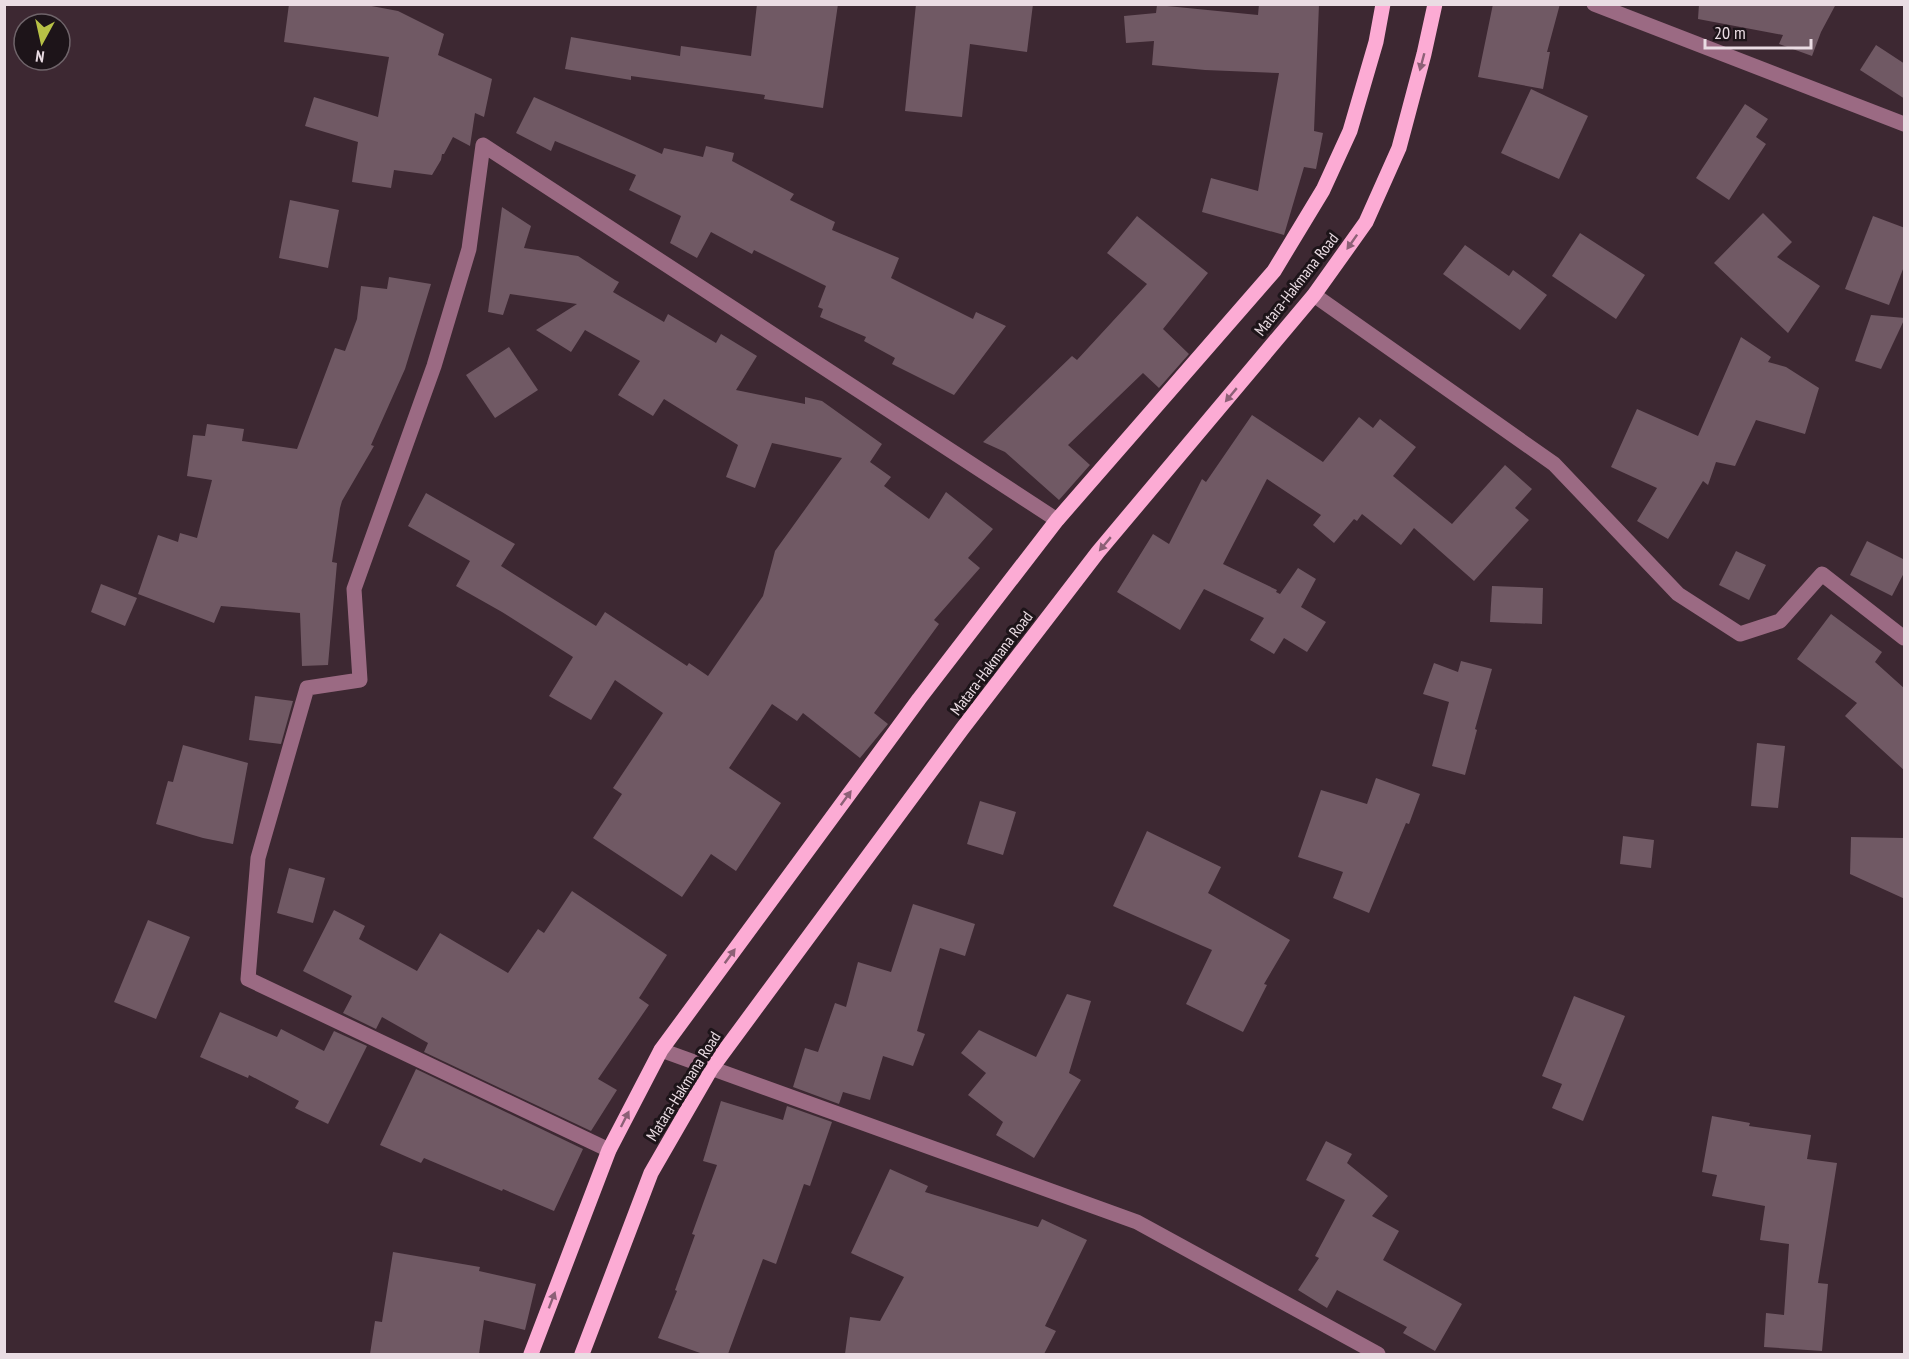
<svg xmlns="http://www.w3.org/2000/svg" width="1909" height="1359" font-family="'PT Sans Narrow',sans-serif">
<style>
.building{fill:#705964}
.lines{fill:none;stroke-linecap:round;stroke-linejoin:round}
.minor{stroke:#9b6a83;stroke-width:15}
.major{stroke:#fcabd4;stroke-width:15}
.oneway{fill:#8c6076}
.labels{text-anchor:middle;dominant-baseline:central;stroke-width:6;stroke-linejoin:round;paint-order:stroke}
.street-label{font-size:16px;fill:#eadce3;stroke:#1d1419}
</style>
<rect width="100%" height="100%" fill="#3d2832"/>
<!-- building -->
<g class="building">
<path d="M 289,4 L 361,4 L 398,11 L 444,34 L 438,55 L 492,79 L 484,117 L 475,113 L 470,146 L 453,137 L 444,154 L 442,154 L 441,160 L 432,175 L 394,170 L 391,188 L 352,182 L 358,142 L 305,126 L 314,97 L 378,117 L 389,57 L 284,42 Z"/>
<path d="M 757,4 L 838,4 L 823,108 L 764,99 L 765,95 L 631,76 L 631,80 L 565,69 L 571,37 L 680,56 L 681,46 L 751,56 Z"/>
<path d="M 916,4 L 1033,4 L 1027,52 L 970,44 L 962,117 L 905,111 Z"/>
<path d="M 1259,4 L 1319,4 L 1314,131 L 1323,133 L 1316,169 L 1304,167 L 1284,235 L 1202,212 L 1211,178 L 1258,191 L 1279,73 L 1205,70 L 1152,65 L 1154,41 L 1126,43 L 1124,16 L 1156,13 L 1157,5 L 1258,15 Z"/>
<path d="M 1493,4 L 1560,4 L 1547,52 L 1550,52 L 1543,89 L 1478,77 Z"/>
<path d="M 1699,4 L 1836,4 L 1821,32 L 1812,56 L 1779,44 L 1783,35 L 1698,19 Z"/>
<path d="M 1876,45 L 1905,64 L 1905,99 L 1860,70 Z"/>
<path d="M 1531,89 L 1588,116 L 1559,179 L 1501,153 Z"/>
<path d="M 534,97 L 662,154 L 664,148 L 703,157 L 706,146 L 734,153 L 732,161 L 794,194 L 790,200 L 835,222 L 832,230 L 899,258 L 891,278 L 973,319 L 976,312 L 1006,326 L 954,395 L 892,364 L 895,358 L 864,341 L 866,337 L 820,317 L 823,309 L 818,307 L 826,286 L 754,250 L 752,254 L 711,232 L 697,258 L 670,243 L 681,216 L 629,190 L 636,175 L 555,141 L 551,151 L 516,133 Z"/>
<path d="M 1745,104 L 1768,119 L 1756,137 L 1766,144 L 1729,200 L 1696,178 Z"/>
<path d="M 290,200 L 339,210 L 328,268 L 279,258 Z"/>
<path d="M 502,207 L 531,226 L 524,248 L 578,256 L 615,280 L 616,279 L 615,280 L 619,282 L 613,292 L 664,322 L 668,314 L 716,343 L 721,334 L 757,356 L 736,390 L 805,404 L 805,397 L 822,401 L 882,444 L 870,462 L 891,477 L 884,486 L 929,519 L 946,492 L 993,529 L 968,558 L 980,568 L 934,620 L 939,624 L 874,713 L 888,724 L 860,758 L 803,713 L 797,721 L 772,704 L 729,768 L 781,803 L 736,871 L 711,854 L 682,897 L 593,838 L 622,794 L 613,788 L 663,713 L 615,680 L 591,720 L 549,696 L 573,657 L 502,612 L 456,586 L 470,561 L 408,526 L 426,493 L 515,544 L 501,566 L 596,626 L 605,612 L 687,666 L 689,663 L 708,676 L 763,596 L 775,551 L 842,458 L 772,443 L 755,488 L 726,477 L 738,445 L 664,399 L 653,416 L 618,395 L 640,361 L 585,330 L 571,352 L 536,330 L 577,304 L 510,294 L 503,315 L 488,312 Z"/>
<path d="M 1763,213 L 1792,242 L 1777,257 L 1820,286 L 1788,333 L 1714,263 Z"/>
<path d="M 1137,216 L 1208,273 L 1163,329 L 1189,354 L 1159,388 L 1143,373 L 1068,445 L 1090,465 L 1059,500 L 1005,452 L 983,442 L 1072,356 L 1077,360 L 1147,284 L 1107,253 Z"/>
<path d="M 1873,216 L 1905,228 L 1905,264 L 1889,305 L 1845,289 Z"/>
<path d="M 1580,233 L 1645,275 L 1616,319 L 1552,276 Z"/>
<path d="M 1465,245 L 1509,276 L 1513,270 L 1547,295 L 1520,330 L 1443,274 Z"/>
<path d="M 389,277 L 431,284 L 405,369 L 371,445 L 374,446 L 342,501 L 340,508 L 332,562 L 337,563 L 328,665 L 302,666 L 300,613 L 221,606 L 214,623 L 138,594 L 158,535 L 178,542 L 180,533 L 197,538 L 212,480 L 187,476 L 193,435 L 205,436 L 207,424 L 244,429 L 242,441 L 297,449 L 335,348 L 345,351 L 357,319 L 361,286 L 387,289 Z"/>
<path d="M 1871,315 L 1905,318 L 1881,369 L 1855,361 Z"/>
<path d="M 1741,337 L 1771,357 L 1768,362 L 1786,367 L 1819,388 L 1805,434 L 1756,420 L 1735,466 L 1716,462 L 1708,485 L 1703,481 L 1668,539 L 1637,521 L 1657,488 L 1611,467 L 1637,409 L 1698,436 Z"/>
<path d="M 509,347 L 538,390 L 495,418 L 466,375 Z"/>
<path d="M 1252,415 L 1323,462 L 1359,417 L 1373,428 L 1380,419 L 1416,447 L 1393,476 L 1452,524 L 1505,465 L 1532,489 L 1515,508 L 1529,520 L 1474,581 L 1414,528 L 1401,545 L 1362,514 L 1357,521 L 1354,519 L 1334,543 L 1313,525 L 1321,515 L 1267,479 L 1223,564 L 1277,590 L 1276,592 L 1280,594 L 1298,568 L 1316,579 L 1301,607 L 1326,622 L 1307,652 L 1284,638 L 1274,654 L 1250,640 L 1264,618 L 1204,589 L 1180,630 L 1117,592 L 1153,534 L 1169,544 L 1202,479 L 1206,482 Z"/>
<path d="M 1867,541 L 1905,560 L 1905,571 L 1892,596 L 1850,575 Z"/>
<path d="M 1736,551 L 1766,565 L 1749,600 L 1719,585 Z"/>
<path d="M 101,584 L 137,598 L 125,626 L 91,612 Z"/>
<path d="M 1492,586 L 1543,588 L 1542,624 L 1490,622 Z"/>
<path d="M 1831,614 L 1882,652 L 1875,662 L 1905,689 L 1905,771 L 1845,716 L 1857,703 L 1797,659 Z"/>
<path d="M 1461,661 L 1492,669 L 1475,729 L 1477,730 L 1465,775 L 1432,766 L 1449,702 L 1423,694 L 1434,663 L 1458,672 Z"/>
<path d="M 255,696 L 293,701 L 281,744 L 249,740 Z"/>
<path d="M 1757,743 L 1785,746 L 1778,808 L 1751,806 Z"/>
<path d="M 183,745 L 248,763 L 233,844 L 203,838 L 156,824 L 168,781 L 173,782 Z"/>
<path d="M 1376,778 L 1420,794 L 1409,824 L 1406,823 L 1369,913 L 1333,898 L 1343,872 L 1298,857 L 1321,790 L 1367,804 Z"/>
<path d="M 980,801 L 1016,812 L 1003,855 L 967,844 Z"/>
<path d="M 1147,831 L 1221,867 L 1208,893 L 1290,940 L 1264,984 L 1267,985 L 1243,1032 L 1186,1004 L 1212,950 L 1113,906 Z"/>
<path d="M 1623,836 L 1654,840 L 1651,868 L 1620,864 Z"/>
<path d="M 1851,837 L 1905,838 L 1905,899 L 1850,874 Z"/>
<path d="M 289,868 L 325,878 L 313,923 L 277,913 Z"/>
<path d="M 572,891 L 667,955 L 639,998 L 649,1005 L 598,1079 L 617,1090 L 591,1131 L 424,1052 L 428,1043 L 382,1017 L 376,1029 L 343,1013 L 352,996 L 303,971 L 334,910 L 365,926 L 359,939 L 417,971 L 440,933 L 508,973 L 538,929 L 544,933 Z"/>
<path d="M 913,904 L 975,924 L 965,956 L 940,948 L 917,1031 L 925,1034 L 913,1066 L 883,1056 L 870,1100 L 843,1092 L 839,1104 L 793,1087 L 805,1048 L 818,1052 L 835,1003 L 846,1007 L 858,962 L 891,972 Z"/>
<path d="M 148,920 L 190,937 L 156,1019 L 114,1002 Z"/>
<path d="M 1067,994 L 1091,1001 L 1069,1073 L 1081,1080 L 1034,1158 L 996,1135 L 1003,1122 L 968,1095 L 986,1073 L 961,1053 L 979,1030 L 1036,1057 Z"/>
<path d="M 1574,996 L 1625,1016 L 1583,1121 L 1552,1108 L 1562,1084 L 1542,1076 Z"/>
<path d="M 220,1012 L 277,1037 L 281,1029 L 324,1051 L 334,1031 L 367,1046 L 328,1124 L 295,1108 L 299,1101 L 249,1075 L 248,1078 L 200,1057 Z"/>
<path d="M 416,1069 L 583,1149 L 554,1211 L 503,1189 L 502,1191 L 424,1158 L 421,1163 L 380,1145 Z"/>
<path d="M 721,1101 L 783,1120 L 787,1106 L 832,1122 L 810,1186 L 804,1184 L 776,1264 L 763,1259 L 728,1354 L 703,1354 L 658,1338 L 677,1291 L 675,1290 L 695,1235 L 692,1234 L 717,1165 L 703,1161 Z"/>
<path d="M 1712,1116 L 1750,1123 L 1749,1126 L 1811,1135 L 1807,1159 L 1837,1163 L 1818,1283 L 1828,1284 L 1822,1351 L 1764,1347 L 1766,1313 L 1784,1315 L 1789,1244 L 1760,1240 L 1765,1206 L 1712,1196 L 1717,1175 L 1702,1172 Z"/>
<path d="M 1326,1141 L 1352,1154 L 1347,1163 L 1388,1196 L 1372,1216 L 1399,1231 L 1383,1260 L 1462,1304 L 1435,1351 L 1403,1333 L 1407,1327 L 1337,1290 L 1327,1308 L 1298,1290 L 1319,1258 L 1315,1256 L 1345,1200 L 1306,1180 Z"/>
<path d="M 890,1169 L 928,1186 L 925,1192 L 1038,1227 L 1042,1219 L 1087,1240 L 1045,1326 L 1056,1331 L 1044,1354 L 845,1354 L 850,1317 L 880,1321 L 904,1277 L 851,1253 Z"/>
<path d="M 393,1252 L 480,1267 L 479,1271 L 536,1284 L 525,1330 L 484,1320 L 479,1354 L 370,1354 L 375,1321 L 382,1322 Z"/>
</g>
<g class="lines">
<!-- minor -->
<g class="minor">
<path d="M 1594,4 L 1904,124"/>
<path d="M 1314,295 L 1554,464 L 1678,594 L 1740,634 L 1780,621 L 1822,574 L 1904,638"/>
<path d="M 661,1050 L 1137,1222 L 1378,1354"/>
<path d="M 609,1150 L 248,979 L 258,858 L 307,688 L 360,680 L 354,589 L 434,366 L 469,249 L 483,145 L 1057,520"/>
</g>
<!-- major -->
<g class="major">
<path d="M 531,1354 L 609,1150 L 661,1050 L 919,699 L 1057,520 L 1274,271 L 1323,190 L 1350,131 L 1376,42 L 1383,4"/>
<path d="M 582,1354 L 651,1173 L 711,1069 L 962,729 L 1098,552 L 1314,295 L 1366,222 L 1399,148 L 1424,54 L 1435,4"/>
</g>
</g>
<!-- one-way arrows -->
<defs><path id="oneway-solid" d="M-6-.8H1V-3.2L6.5 0L1 3.2V.8H-6Z" transform="scale(1.5)"/></defs>
<g class="oneway">
<use href="#oneway-solid" transform="translate(1422 62) rotate(105)"/>
<use href="#oneway-solid" transform="translate(1352 242) rotate(125)"/>
<use href="#oneway-solid" transform="translate(1231 395) rotate(130)"/>
<use href="#oneway-solid" transform="translate(1105 544) rotate(130)"/>
<use href="#oneway-solid" transform="translate(846 798) rotate(-54)"/>
<use href="#oneway-solid" transform="translate(730 956) rotate(-54)"/>
<use href="#oneway-solid" transform="translate(625 1119) rotate(-63)"/>
<use href="#oneway-solid" transform="translate(552 1300) rotate(-69)"/>
</g>
<g class="labels">
<!-- street labels -->
<g class="street-label">
<text transform="translate(1296 284) rotate(-52)">Matara-Hakmana Road</text>
<text transform="translate(991 663) rotate(-53)">Matara-Hakmana Road</text>
<text transform="translate(683 1086) rotate(-58)">Matara-Hakmana Road</text>
</g>
</g>
<!-- border -->
<rect width="1909" height="1359" fill="none" stroke="#eadce3" stroke-width="12"/>
<!-- north arrow -->
<g transform="translate(42 42) rotate(188)"><circle r="28" fill="#1d1419" stroke="#6f646a" stroke-width="1.5"/>
<path d="M0-4.5L10 22L0 15L-10 22Z" fill="#b8c146"/>
<text y="-9" font-size="16" font-weight="bold" text-anchor="middle" fill="#eadce3">N</text>
</g>
<!-- scale -->
<path d="M1705 39v9h106v-9" fill="none" stroke="#eadce3" stroke-width="3"/>
<text x="1714" y="39" font-size="18" fill="#eadce3" stroke="#1d1419" stroke-width="4.5" paint-order="stroke">20 m</text>
</svg>
